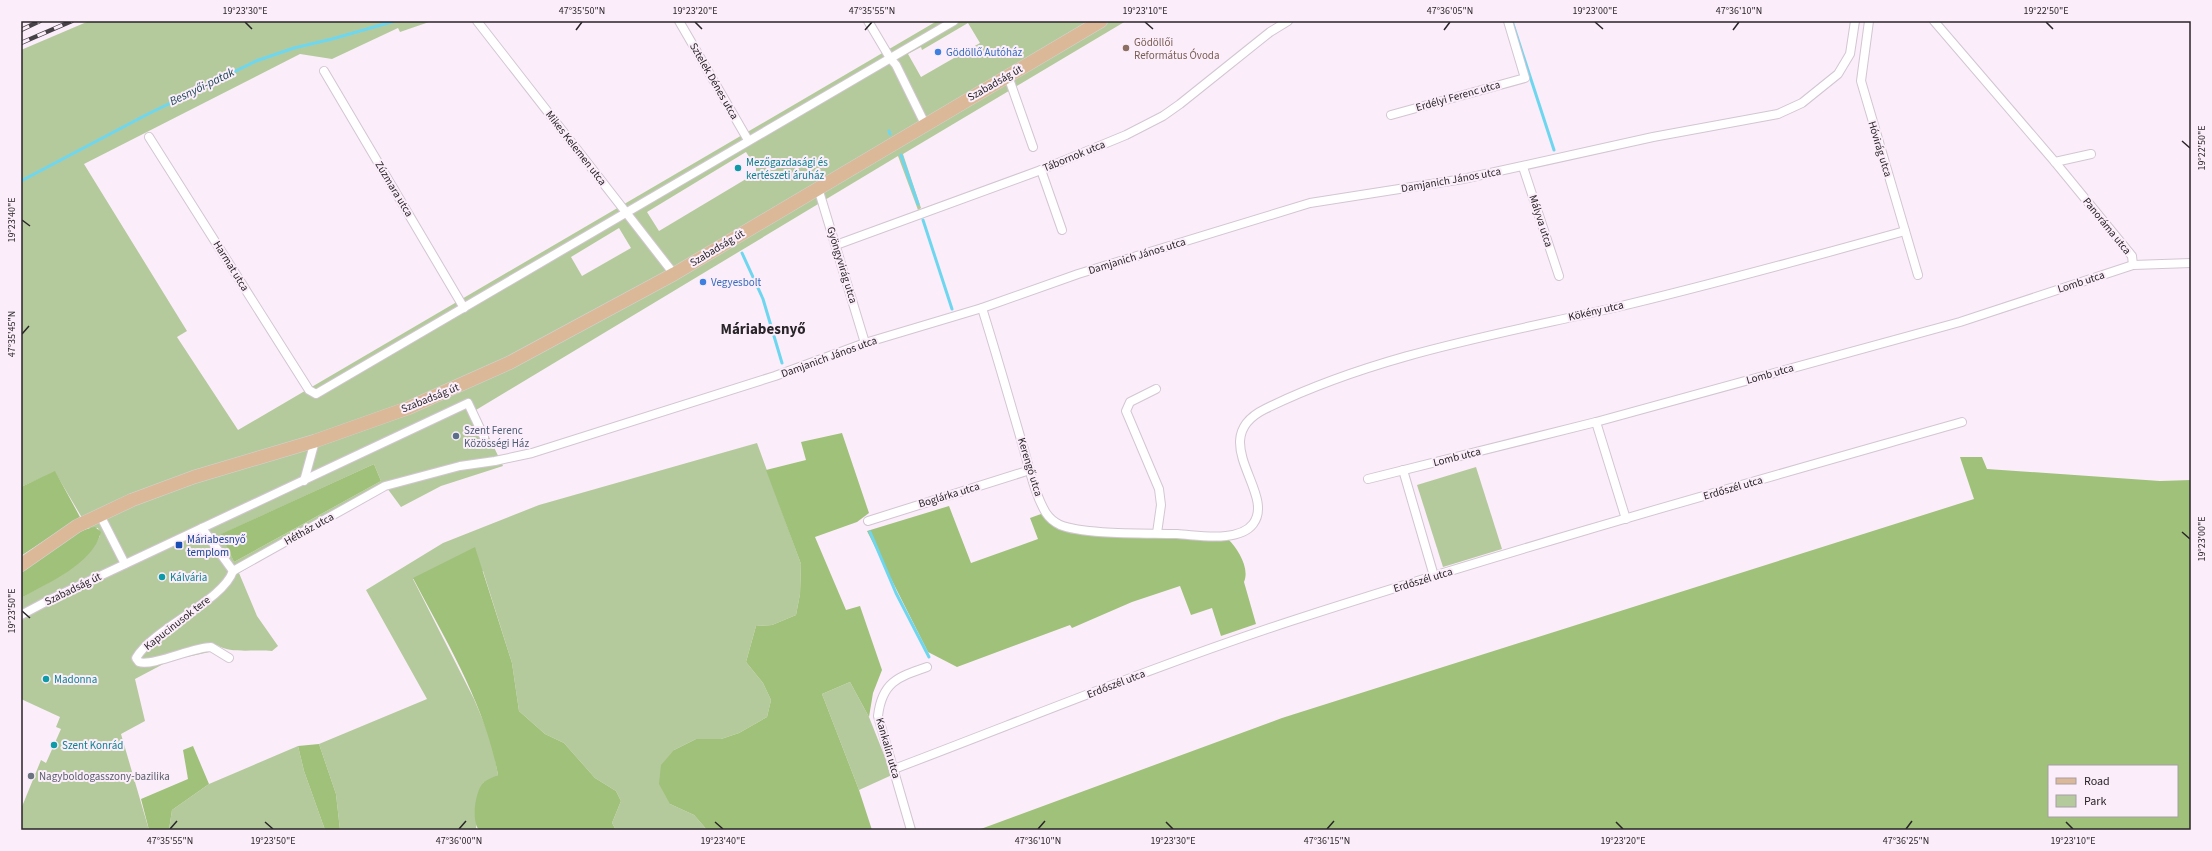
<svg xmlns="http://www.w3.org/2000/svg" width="2212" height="851" font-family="'Source Sans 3',sans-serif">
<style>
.green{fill:#b4ca9c;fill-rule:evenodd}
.forest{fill:#a0c17a;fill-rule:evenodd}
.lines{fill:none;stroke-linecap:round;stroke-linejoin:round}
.stream{stroke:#6ed7ef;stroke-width:3}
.street-casing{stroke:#d2c6d2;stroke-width:10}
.primary-casing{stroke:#d4d3d4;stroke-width:14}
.street{stroke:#fff;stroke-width:8}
.primary{stroke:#dbb898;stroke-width:13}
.rail-casing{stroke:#474247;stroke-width:4.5}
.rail{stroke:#fbeefa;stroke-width:3;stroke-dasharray:9;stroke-linecap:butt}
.ticks{fill:none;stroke:#292529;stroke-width:1.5}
.education-dot{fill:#8d6e63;stroke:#fbeefa;stroke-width:1.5}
.shop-dot{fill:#3f7fe0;stroke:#fbeefa;stroke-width:1.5}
.culture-dot{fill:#0f9aa8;stroke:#fbeefa;stroke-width:1.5}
.service-dot{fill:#5c6f8a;stroke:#fbeefa;stroke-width:1.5}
.transit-dot{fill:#1a4fb4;stroke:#fbeefa;stroke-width:1.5}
.worship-dot{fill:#6b7280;stroke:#fbeefa;stroke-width:1.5}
.labels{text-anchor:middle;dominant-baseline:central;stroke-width:4;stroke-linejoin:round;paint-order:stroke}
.education-label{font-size:11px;fill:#785e54;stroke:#fbeefa;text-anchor:start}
.shop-label{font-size:11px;fill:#366cbe;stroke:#fbeefa;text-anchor:start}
.street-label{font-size:11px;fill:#292529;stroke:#fbeefa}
.culture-label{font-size:11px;fill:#0d838f;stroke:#fbeefa;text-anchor:start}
.service-label{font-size:11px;fill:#4e5e75;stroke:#fbeefa;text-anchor:start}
.transit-label{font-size:11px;fill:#164399;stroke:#fbeefa;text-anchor:start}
.worship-label{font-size:11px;fill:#5b616d;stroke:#fbeefa;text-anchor:start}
.water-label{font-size:12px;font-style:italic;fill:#1b4a55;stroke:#fbeefa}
.district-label{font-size:15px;font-weight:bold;fill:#292529;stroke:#fbeefa}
.neatline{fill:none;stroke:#292529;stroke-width:1.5}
.ticks-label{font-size:10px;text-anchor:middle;fill:#292529}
</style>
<rect width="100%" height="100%" fill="#fbeefa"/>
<!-- green -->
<g class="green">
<path d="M 89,21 L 432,21 L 400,32 L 398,28 L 332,59 L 300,54 L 84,164 L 187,331 L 177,337 L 238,430 L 937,21 L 1126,21 L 903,154 L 921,208 L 918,210 L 898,156 L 476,410 L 503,466 L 441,486 L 401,507 L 387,488 L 239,573 L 257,616 L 278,646 L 272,651 C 254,649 231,654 217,645 L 214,651 L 169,661 L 135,679 L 145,721 L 121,734 L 149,830 L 21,830 L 21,809 L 41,760 L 46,763 L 61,729 L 56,727 L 60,717 L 21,699 L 21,598 C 50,581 85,567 100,536 L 98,528 L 88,528 L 55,472 L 21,487 L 21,50 ZM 968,23 L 980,43 L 921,77 L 908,54 L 921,47 L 922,50 ZM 746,152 L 756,168 L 756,173 L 659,231 L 647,212 ZM 619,228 L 631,248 L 582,276 L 571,257 ZM 374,464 L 381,481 L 234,562 L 222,534 Z"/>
<path d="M 757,443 L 801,564 L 800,594 L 796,615 L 772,625 L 756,626 L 746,662 L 763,683 L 771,700 L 767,717 L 739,733 L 721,739 L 696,739 L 674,750 L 670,804 L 694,815 L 707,830 L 616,830 L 612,823 L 621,801 L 616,791 L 595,778 L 564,743 L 545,734 L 519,711 L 512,663 L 483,571 L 413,579 L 474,699 L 492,742 L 498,775 L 483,783 L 476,828 L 479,830 L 340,830 L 336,794 L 319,744 L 427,699 L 366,590 L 443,543 L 539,505 Z"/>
<path d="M 1476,467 L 1502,549 L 1443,567 L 1417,485 Z"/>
<path d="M 850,682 L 869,717 L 892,775 L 859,790 L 822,694 Z"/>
<path d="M 298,746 L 304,771 L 325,830 L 169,830 L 172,810 L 209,784 Z"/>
</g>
<!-- forest -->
<g class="forest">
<path d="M 842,433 L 869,513 L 857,522 L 815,537 L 846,610 L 860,606 L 882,670 L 873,693 L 869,717 L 850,682 L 822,694 L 859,790 L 872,830 L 707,830 L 694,815 L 670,804 L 659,784 L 661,765 L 674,750 L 696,739 L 721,739 L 739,733 L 767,717 L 771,700 L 763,683 L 746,662 L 756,626 L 772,625 L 796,615 L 800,594 L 801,564 L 766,470 L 806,460 L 801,442 Z"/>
<path d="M 1960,457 L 1982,457 L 1987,469 L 2160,481 L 2191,480 L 2191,830 L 978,830 L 1282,718 L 1974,499 ZM 2049,766 L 2177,766 L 2177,816 L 2049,816 Z"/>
<path d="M 374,464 L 381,481 L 234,562 L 221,534 Z"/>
<path d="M 55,471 L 80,517 L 21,556 L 21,487 Z"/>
<path d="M 949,506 L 971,563 L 1038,539 L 1030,518 L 1041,514 L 1066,531 L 1219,541 L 1228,539 C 1238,549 1250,568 1244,582 L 1256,624 L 1221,636 L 1212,608 L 1191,615 L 1180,586 L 1132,602 L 1072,628 L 1070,625 L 957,667 L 928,652 L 867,531 Z"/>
<path d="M 95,527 L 101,532 C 93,564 48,583 21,598 L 21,572 C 38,560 75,529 95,527 Z"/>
<path d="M 475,547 L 512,663 L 519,711 L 545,734 L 564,743 L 595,778 L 616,791 L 621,801 L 612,823 L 616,830 L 479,830 C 471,821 475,790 484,782 C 488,779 493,777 498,775 C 485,704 446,641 413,578 Z"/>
<path d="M 319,744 L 336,794 L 340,830 L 325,830 L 304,771 L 298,746 Z"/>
<path d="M 193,746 L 209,784 L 172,810 L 169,830 L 149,830 L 141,799 L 188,779 L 183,750 Z"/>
</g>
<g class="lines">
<!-- stream -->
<g class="stream">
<path d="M 1512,21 L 1554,150"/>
<path d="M 889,131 L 890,134"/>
<path d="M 901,155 L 918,204"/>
<path d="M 21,181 L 146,115 L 256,61 L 294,48 L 332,39 L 395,21"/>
<path d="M 923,220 L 952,309"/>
<path d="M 742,253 L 763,299 L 782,363"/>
<path d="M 870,532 L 896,593 L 929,657"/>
</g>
<defs>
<g id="street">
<path d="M 477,21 L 674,274"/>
<path d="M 679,21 L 748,140"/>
<path d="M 868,21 L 890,58 L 896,65 L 925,124"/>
<path d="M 1869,21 L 1861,81 L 1918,275"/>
<path d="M 1934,21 L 2055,162 L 2132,256 L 2133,265"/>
<path d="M 324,71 L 464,308"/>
<path d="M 1008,76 L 1033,147"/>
<path d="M 1391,115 L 1525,78 L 1508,21"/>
<path d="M 149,137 L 309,390 L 316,394 L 954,21"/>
<path d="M 2055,162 L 2091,154"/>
<path d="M 1523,167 L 1559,276"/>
<path d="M 1041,170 L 1062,230"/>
<path d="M 818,188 L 865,343"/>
<path d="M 836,245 L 1041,170 L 1126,135 L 1163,116 L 1180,104 L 1270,32 L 1288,21"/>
<path d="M 982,308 C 996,353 1009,398 1022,443 C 1029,466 1034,493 1046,513 C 1050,519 1054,522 1060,525 C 1085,535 1147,533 1177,534 C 1193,535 1209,538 1226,536 C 1235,535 1247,532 1253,524 C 1277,493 1204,439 1265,409 C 1375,355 1495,335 1613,308 C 1711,285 1808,258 1905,231"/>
<path d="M 1156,389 L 1130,402 L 1126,411 L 1159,489 L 1161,505 L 1157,533"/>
<path d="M 1596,422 L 1626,519"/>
<path d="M 1403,470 L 1434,576"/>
<path d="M 1368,479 L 1596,422 L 1960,322 L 2133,265 L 2191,263"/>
<path d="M 304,481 L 315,441"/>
<path d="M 100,515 L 125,564"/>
<path d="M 868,521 L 1030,470"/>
<path d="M 202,528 L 233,571"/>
<path d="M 233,571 L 385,486 L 460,466 L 495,461 L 532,453 L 775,376 L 865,343 L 982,308 L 1078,274 L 1310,203 L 1463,179 L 1653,137 L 1778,114 L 1802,103 L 1838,74 L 1850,54 L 1855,21"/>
<path d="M 21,615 L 53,598 L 468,403 L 484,437"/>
<path d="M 229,658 L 211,647 C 193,647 152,667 139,662 L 136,658 C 155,627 223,601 233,571"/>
<path d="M 894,769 C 1026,719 1157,665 1291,621 C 1513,549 1738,486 1962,422"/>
<path d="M 911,830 L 878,716 C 882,682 898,677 927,667"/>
</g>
<path id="primary" d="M 21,565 L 77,526 L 132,500 L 194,477 L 315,441 L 408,408 L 509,363 L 674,274 L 1101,21"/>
</defs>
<!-- street casing -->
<use href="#street" class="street-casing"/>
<!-- primary casing -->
<use href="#primary" class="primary-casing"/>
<!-- street -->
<use href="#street" class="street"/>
<!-- primary -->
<use href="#primary" class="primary"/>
<defs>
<g id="rail">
<path d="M 21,30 L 40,21"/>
<path d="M 21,43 L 72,21"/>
</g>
</defs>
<!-- rail casing -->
<use href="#rail" class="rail-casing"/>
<!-- rail -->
<use href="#rail" class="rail"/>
</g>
<!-- ticks -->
<path class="ticks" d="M 245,22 L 252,29M 695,22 L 702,29M 1145,22 L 1153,29M 1595,22 L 1603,29M 2046,22 L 2053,29M 576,30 L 582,22M 865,30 L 872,22M 1444,30 L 1450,22M 1733,30 L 1739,22M 2182,141 L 2190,148M 22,220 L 30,226M 22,334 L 29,326M 2182,532 L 2190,539M 22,611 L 30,618M 265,822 L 273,829M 715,822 L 723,829M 1166,822 L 1173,829M 1616,822 L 1623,829M 2066,822 L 2073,829M 170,829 L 177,821M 459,829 L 466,821M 1038,829 L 1045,821M 1327,829 L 1334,821M 1906,829 L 1912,821"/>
<!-- markers -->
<circle class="education-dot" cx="1126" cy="48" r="4"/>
<g class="shop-dot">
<circle cx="938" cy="52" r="4"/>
<circle cx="703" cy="282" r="4"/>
</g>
<g class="culture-dot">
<circle cx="738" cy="168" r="4"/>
<circle cx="162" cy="577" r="4"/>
<circle cx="46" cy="679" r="4"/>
<circle cx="54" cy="745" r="4"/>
</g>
<circle class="service-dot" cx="456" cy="436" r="4"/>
<rect class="transit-dot" x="175" y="541" width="8" height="8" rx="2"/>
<circle class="worship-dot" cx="31" cy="776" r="4"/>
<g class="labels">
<!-- education labels -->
<g class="education-label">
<text x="1134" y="42">Gödöllői<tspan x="1134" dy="13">Református Óvoda</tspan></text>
</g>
<!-- shop labels -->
<g class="shop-label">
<text x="946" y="52">Gödöllő Autóház</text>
<text x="711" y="282">Vegyesbolt</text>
</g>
<!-- street labels -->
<g class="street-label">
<text transform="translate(714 81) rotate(60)">Sztelek Dénes utca</text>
<text transform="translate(995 83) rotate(-30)">Szabadság út</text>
<text transform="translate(1458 96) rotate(-16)">Erdélyi Ferenc utca</text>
<text transform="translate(576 148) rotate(52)">Mikes Kelemen utca</text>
<text transform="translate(1880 149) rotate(73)">Hóvirág utca</text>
<text transform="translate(1074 156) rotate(-22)">Tábornok utca</text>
<text transform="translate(1451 180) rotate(-10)">Damjanich János utca</text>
<text transform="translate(394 189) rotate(59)">Zúzmara utca</text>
<text transform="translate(1541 221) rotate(72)">Mályva utca</text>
<text transform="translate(2107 226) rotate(51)">Panoráma utca</text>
<text transform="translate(717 248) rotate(-31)">Szabadság út</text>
<text transform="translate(1137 256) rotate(-17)">Damjanich János utca</text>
<text transform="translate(842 265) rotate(73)">Gyöngyvirág utca</text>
<text transform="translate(231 266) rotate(58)">Harmat utca</text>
<text transform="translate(2081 282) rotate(-18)">Lomb utca</text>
<text transform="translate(1596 311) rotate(-13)">Kökény utca</text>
<text transform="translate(829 357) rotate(-20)">Damjanich János utca</text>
<text transform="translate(1770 374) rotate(-16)">Lomb utca</text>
<text transform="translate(430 398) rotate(-22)">Szabadság út</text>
<text transform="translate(1457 457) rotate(-14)">Lomb utca</text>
<text transform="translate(1030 467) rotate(73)">Kerengő utca</text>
<text transform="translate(1733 488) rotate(-16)">Erdőszél utca</text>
<text transform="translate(949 495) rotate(-17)">Boglárka utca</text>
<text transform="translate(309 529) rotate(-29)">Hétház utca</text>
<text transform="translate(1423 580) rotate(-17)">Erdőszél utca</text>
<text transform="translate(73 589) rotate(-26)">Szabadság út</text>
<text transform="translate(177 623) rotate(-38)">Kapucinusok tere</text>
<text transform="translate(1116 684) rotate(-21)">Erdőszél utca</text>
<text transform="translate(888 748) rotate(74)">Kankalin utca</text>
</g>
<!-- culture labels -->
<g class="culture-label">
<text x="746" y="162">Mezőgazdasági és<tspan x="746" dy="13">kertészeti áruház</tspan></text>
<text x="170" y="577">Kálvária</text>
<text x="54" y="679">Madonna</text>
<text x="62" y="745">Szent Konrád</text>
</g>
<!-- service labels -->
<g class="service-label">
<text x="464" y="430">Szent Ferenc<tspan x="464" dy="13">Közösségi Ház</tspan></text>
</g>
<!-- transit labels -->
<g class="transit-label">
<text x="187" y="539">Máriabesnyő<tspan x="187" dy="13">templom</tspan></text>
</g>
<!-- worship labels -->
<g class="worship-label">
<text x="39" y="776">Nagyboldogasszony-bazilika</text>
</g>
<!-- water labels -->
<g class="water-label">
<text transform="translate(202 87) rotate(-26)">Besnyői-patak</text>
</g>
<!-- district labels -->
<g class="district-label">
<text x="763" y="329">Máriabesnyő</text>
</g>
</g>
<!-- border -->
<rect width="2212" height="851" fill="none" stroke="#fbeefa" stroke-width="44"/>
<!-- legend -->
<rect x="2048" y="765" width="130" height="52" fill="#fbeefa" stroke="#a79ea6"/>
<rect x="2056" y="778" width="20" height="6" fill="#dbb898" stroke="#a79ea6"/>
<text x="2084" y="785" font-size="12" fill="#292529">Road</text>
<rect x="2056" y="795" width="20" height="12" fill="#b4ca9c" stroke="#a79ea6"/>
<text x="2084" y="805" font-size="12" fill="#292529">Park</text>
<rect x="22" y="22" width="2168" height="807" class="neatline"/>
<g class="ticks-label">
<text x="245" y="14">19°23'30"E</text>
<text x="582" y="14">47°35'50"N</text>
<text x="695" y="14">19°23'20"E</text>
<text x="872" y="14">47°35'55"N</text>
<text x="1145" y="14">19°23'10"E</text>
<text x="1450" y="14">47°36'05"N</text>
<text x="1595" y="14">19°23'00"E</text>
<text x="1739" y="14">47°36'10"N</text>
<text x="2046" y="14">19°22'50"E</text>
<text transform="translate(2201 148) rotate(-90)" y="4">19°22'50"E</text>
<text transform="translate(11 220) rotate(-90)" y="4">19°23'40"E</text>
<text transform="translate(11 334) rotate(-90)" y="4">47°35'45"N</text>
<text transform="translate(2201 539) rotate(-90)" y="4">19°23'00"E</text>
<text transform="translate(11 611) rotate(-90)" y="4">19°23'50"E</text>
<text x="170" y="844">47°35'55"N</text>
<text x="273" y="844">19°23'50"E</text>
<text x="459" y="844">47°36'00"N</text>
<text x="723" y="844">19°23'40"E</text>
<text x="1038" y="844">47°36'10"N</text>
<text x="1173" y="844">19°23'30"E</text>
<text x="1327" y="844">47°36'15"N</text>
<text x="1623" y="844">19°23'20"E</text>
<text x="1906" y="844">47°36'25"N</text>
<text x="2073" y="844">19°23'10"E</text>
</g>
</svg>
